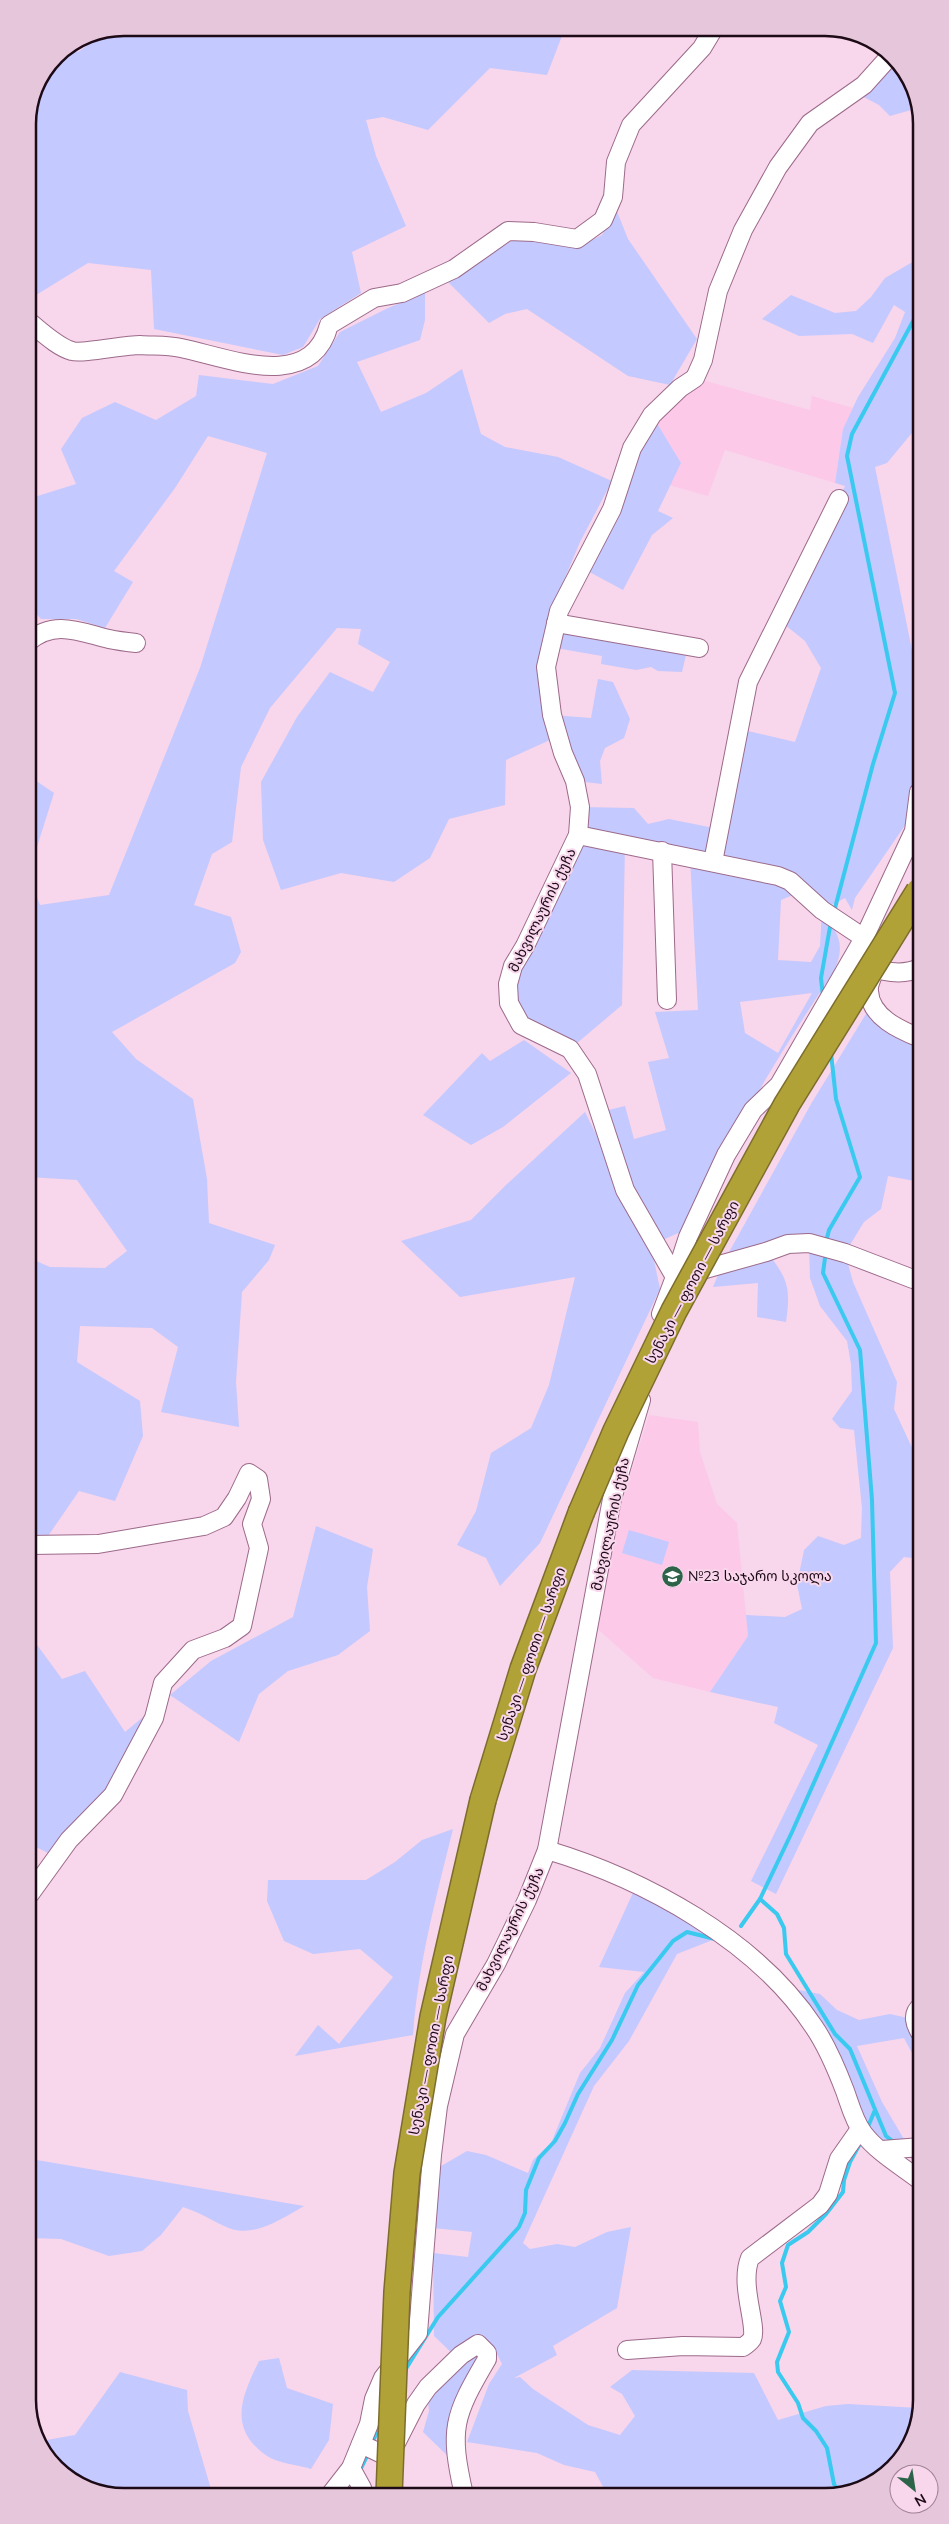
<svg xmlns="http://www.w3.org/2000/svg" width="949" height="2524" font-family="Mulish,'Noto Sans Georgian',sans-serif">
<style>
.built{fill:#fcc9e9}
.green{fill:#c4c9ff;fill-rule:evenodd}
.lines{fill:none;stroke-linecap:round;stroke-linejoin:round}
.stream{stroke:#3ac9ef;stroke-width:4}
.minor-casing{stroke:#9c6a8a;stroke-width:20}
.highway-casing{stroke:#7d6d2c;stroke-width:28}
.minor{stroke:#fff;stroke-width:18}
.highway{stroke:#b1a238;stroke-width:25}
.highway-bridge-casing{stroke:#7d6d2c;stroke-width:28;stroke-linecap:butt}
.highway-bridge{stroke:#b1a238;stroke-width:25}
.labels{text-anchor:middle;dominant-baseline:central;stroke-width:4;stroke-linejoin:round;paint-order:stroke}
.street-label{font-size:14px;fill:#1d0a17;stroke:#f8d6eb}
.poi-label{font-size:14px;fill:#1d0a17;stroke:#f8d6eb;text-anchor:start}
.rim{fill:none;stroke:#1d0a17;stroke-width:2.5}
</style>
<rect width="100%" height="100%" fill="#f8d6eb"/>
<!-- built -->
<g class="built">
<path d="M 695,378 L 810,410 L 812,396 L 853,408 L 843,429 L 835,483 L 725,450 L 708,496 L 669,485 L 681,463 L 652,415 Z"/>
<path d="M 649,1415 L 698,1422 L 700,1452 L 717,1504 L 737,1523 L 748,1636 L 710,1692 L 653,1678 L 592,1624 L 611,1536 Z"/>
</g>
<!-- green -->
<g class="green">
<path d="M 124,28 L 565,28 L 547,75 L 490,68 L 428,130 L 383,117 L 366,120 L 376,156 L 406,226 L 352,252 L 361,293 L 320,319 L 303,347 L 283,355 L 154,329 L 151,270 L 88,263 L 28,300 L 28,118 L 56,56 L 71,45 L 78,52 L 108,31 Z"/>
<path d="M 890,56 L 918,99 L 918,108 L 890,116 L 879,105 L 854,92 Z"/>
<path d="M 616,209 L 628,239 L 697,339 L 670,385 L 628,376 L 527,309 L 505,314 L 489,323 L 447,281 L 515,239 L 578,247 L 602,235 Z"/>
<path d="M 918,230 L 919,420 L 916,428 L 887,463 L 875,467 L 919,685 L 919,805 L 855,898 L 852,910 L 845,898 L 822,910 C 838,935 847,943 833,973 C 777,1056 729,1139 685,1230 L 656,1243 L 600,1112 L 625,1106 L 634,1139 L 666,1130 L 648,1062 L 669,1058 L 655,1012 L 698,1010 L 690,857 L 625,844 L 622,1005 L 570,1049 L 545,1035 L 509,1003 L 525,946 L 580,807 L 634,808 L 648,824 L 669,819 L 719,829 L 739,729 L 795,742 L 821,668 L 805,641 L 779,620 L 845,486 L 835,483 L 843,429 L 858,397 L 895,338 L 905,312 L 894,305 L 873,343 L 852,334 L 799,336 L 762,319 L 791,295 L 835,313 L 856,311 L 871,297 L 885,278 L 916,260 ZM 800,892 L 822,910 L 820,946 L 811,962 L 778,960 L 781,900 ZM 812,993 L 778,1053 L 745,1033 L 740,1002 Z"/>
<path d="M 425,293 L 425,320 L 420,340 L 357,362 L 381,412 L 426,393 L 462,369 L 481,434 L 505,447 L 558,457 L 612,481 L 580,542 L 547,620 L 537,664 L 548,718 L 550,740 L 506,760 L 505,805 L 449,819 L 430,858 L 394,882 L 341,873 L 281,890 L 263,840 L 261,782 L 297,717 L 330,672 L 373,692 L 390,662 L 358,644 L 361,629 L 337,628 L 270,708 L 241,767 L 232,842 L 212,854 L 194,905 L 231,917 L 241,952 L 235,963 L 112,1032 L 136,1059 L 193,1099 L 207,1179 L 209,1223 L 275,1245 L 269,1260 L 242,1292 L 236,1382 L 239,1427 L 161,1412 L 178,1347 L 152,1328 L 80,1326 L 77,1362 L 140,1401 L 143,1436 L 115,1501 L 79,1491 L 46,1539 L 30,1539 L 29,1258 L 50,1267 L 105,1268 L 127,1251 L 77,1180 L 29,1177 L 29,876 L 40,905 L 109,895 L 200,668 L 267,453 L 208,436 L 175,488 L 114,571 L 133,582 L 105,628 L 76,619 L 41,619 L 28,605 L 28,499 L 76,484 L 61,449 L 82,418 L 115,402 L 156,420 L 196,396 L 199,375 L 273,384 L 318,366 L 340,332 L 388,308 Z"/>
<path d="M 652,415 L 681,463 L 658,511 L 673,518 L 652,535 L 623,590 L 582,568 Z"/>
<path d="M 556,623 L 688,646 L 682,672 L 658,671 L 651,667 L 636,670 L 601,664 L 602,656 L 550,647 Z"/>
<path d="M 598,679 L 613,682 L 630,719 L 624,738 L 605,748 L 600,761 L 602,784 L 575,781 L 552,715 L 591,718 Z"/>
<path d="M 29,776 L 54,793 L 29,872 Z"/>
<path d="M 869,1009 L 920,1043 L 920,1182 L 888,1176 L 881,1209 L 864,1222 L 845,1253 L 853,1282 L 897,1382 L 894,1409 L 914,1452 L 917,1482 L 920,1482 L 920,1559 L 904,1557 L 890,1572 L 893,1648 L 776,1894 L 751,1881 L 818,1745 L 774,1723 L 778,1707 L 710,1692 L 748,1636 L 746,1615 L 785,1617 L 802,1609 L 797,1584 L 804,1550 L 818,1536 L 844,1545 L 861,1538 L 862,1508 L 854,1430 L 840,1428 L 832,1419 L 852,1391 L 851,1364 L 847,1341 L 820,1306 L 810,1278 L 809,1244 L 767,1252 C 788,1279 791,1288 786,1322 L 757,1317 L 758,1283 L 713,1287 L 723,1263 L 811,1104 Z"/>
<path d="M 524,1040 L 571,1073 L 503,1127 L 471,1145 L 423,1115 L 482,1053 L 490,1061 Z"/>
<path d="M 585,1112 L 599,1140 L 616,1194 L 651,1246 L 660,1289 L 540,1543 L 500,1586 L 486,1558 L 457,1545 L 476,1511 L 491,1453 L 531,1428 L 549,1385 L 575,1277 L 460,1297 L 401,1241 L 471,1220 L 506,1185 Z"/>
<path d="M 316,1526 L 373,1549 L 367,1587 L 370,1631 L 338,1655 L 288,1671 L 259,1694 L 239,1742 L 170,1695 L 211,1661 L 293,1617 Z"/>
<path d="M 629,1530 L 669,1542 L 662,1565 L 622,1553 Z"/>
<path d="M 32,1638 L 62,1679 L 85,1671 L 125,1732 L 148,1713 L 110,1784 L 92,1806 L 66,1829 L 48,1853 L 30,1844 L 30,1639 Z"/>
<path d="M 453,1829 C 436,1898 418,1964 413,2035 L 295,2056 L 318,2025 L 339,2044 L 393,1977 L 360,1949 L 313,1954 L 284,1941 L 267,1901 L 268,1880 L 366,1880 L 395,1862 L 422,1840 Z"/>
<path d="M 637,1884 L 715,1939 L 677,1954 L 629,2041 L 594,2086 L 523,2243 L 530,2249 L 557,2244 L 575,2247 L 607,2232 L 631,2227 L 617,2308 L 553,2346 L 557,2355 L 514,2378 L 520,2377 L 533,2389 L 588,2425 L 620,2435 L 635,2416 L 622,2394 L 610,2387 L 632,2370 L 754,2373 L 778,2420 L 826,2406 L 848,2404 L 919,2408 L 901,2459 L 850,2493 L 607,2494 L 595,2472 L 564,2465 L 537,2453 L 467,2442 L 489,2384 L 502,2364 L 493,2346 L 485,2353 L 455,2463 L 423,2432 L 429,2411 L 426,2380 L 457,2358 L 434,2336 L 433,2253 L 468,2257 L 472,2232 L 433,2228 L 436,2169 L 467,2151 L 486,2155 L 528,2173 L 533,2160 L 551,2143 L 580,2073 L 600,2048 L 625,1993 L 644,1972 L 599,1967 Z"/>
<path d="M 788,1988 L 820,1994 L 837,2010 L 859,2020 L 890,2014 L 921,2021 L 921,2070 L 904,2038 L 857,2046 L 882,2102 L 908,2146 L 880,2148 Z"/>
<path d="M 30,2159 L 31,2159 L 304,2206 C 279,2220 251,2241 222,2225 C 208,2218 198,2212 183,2207 L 161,2235 L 142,2251 L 109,2256 L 61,2239 L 31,2238 Z"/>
<path d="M 279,2358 L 287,2388 L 333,2404 L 329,2440 L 311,2469 C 298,2465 278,2463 267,2456 C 227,2428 242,2396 259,2361 Z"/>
<path d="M 120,2372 L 187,2390 L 188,2411 L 213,2496 L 117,2496 L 65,2476 L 41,2441 L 75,2435 Z"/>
</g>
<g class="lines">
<!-- stream -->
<g class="stream">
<path d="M 835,908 L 873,764 L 895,693 L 847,456 L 852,434 L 918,312"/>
<path d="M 823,997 L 821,978 L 830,927"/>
<path d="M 827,1238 L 829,1230 L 860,1177 L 836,1099 L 831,1053"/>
<path d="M 760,1899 L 777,1914 L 784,1928 L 786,1954 L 835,2034 L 850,2049 L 886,2136 L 895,2143"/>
<path d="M 741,1926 L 760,1899 L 792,1832 L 876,1643 L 872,1500 L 860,1350 L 823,1273 L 825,1258"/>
<path d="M 867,2129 L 875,2110"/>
<path d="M 910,2155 L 921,2162"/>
<path d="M 404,2372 L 438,2317 L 519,2227 L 525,2213 L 526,2190 L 539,2158 L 555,2141 L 565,2123 L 578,2094 L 612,2040 L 638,1985 L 673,1941 L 687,1932 L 715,1939"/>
<path d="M 372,2443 L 381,2424"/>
<path d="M 360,2470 L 369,2452"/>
<path d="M 843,2493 L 838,2491 L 834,2484 L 827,2448 L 816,2431 L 803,2418 L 798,2403 L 778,2372 L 777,2362 L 789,2332 L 780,2301 L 786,2287 L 782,2263 L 788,2245 L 808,2232 L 826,2214 L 843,2192 L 844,2180 L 850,2162 L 862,2140"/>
<path d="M 849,2493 L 851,2492"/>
<path d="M 347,2495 L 351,2489"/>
</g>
<defs>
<g id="minor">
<path d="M 28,321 C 41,331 57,347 72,351 C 82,354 124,345 140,345 C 153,346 168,345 181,348 C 229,358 311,393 329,325 L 374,298 L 402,293 L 454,269 L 508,231 L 534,232 L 577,239 L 603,220 L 613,197 L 616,162 L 631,125 L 702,48 L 714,28"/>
<path d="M 556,623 L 699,648"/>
<path d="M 28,642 C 54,619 80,632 109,639 C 118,641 127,642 136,643"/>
<path d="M 578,835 L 778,876 L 790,881 L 822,910 L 864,938"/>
<path d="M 662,851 L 667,1000"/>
<path d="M 713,862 L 748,682 L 839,499"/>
<path d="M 864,964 C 880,972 903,976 919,968"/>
<path d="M 874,972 C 872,978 868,986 869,991 C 870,1017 900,1030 920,1038"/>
<path d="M 691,1273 L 766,1252 L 788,1244 L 809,1243 L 845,1253 L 913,1279 L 920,1280"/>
<path d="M 675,1277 L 688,1237 L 726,1155 L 753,1110 L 779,1085 L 864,938 L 914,831 L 919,792"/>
<path d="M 661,1314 L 675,1277 L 625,1190 L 587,1074 L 570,1049 L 521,1025 L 509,1003 L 508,984 L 513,966 L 525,946 L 578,835 L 580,807 L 575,781 L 563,753 L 552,715 L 546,667 L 559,611 L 612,509 L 632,448 L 652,415 L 680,388 L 695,378 L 703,360 L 718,291 L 743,230 L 778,167 L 810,123 L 864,85 L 890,56"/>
<path d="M 30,1545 L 98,1544 L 204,1526 L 224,1517 L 237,1498 L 249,1473 L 258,1479 L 261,1499 L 252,1524 L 259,1548 L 242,1626 L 225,1638 L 193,1650 L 163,1683 L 154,1718 L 113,1795 L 69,1840 L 30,1894"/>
<path d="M 547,1850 C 644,1879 757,1940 814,2027 C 827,2046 837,2070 845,2091 C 850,2105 854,2121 863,2133 C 877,2152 903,2167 921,2181"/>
<path d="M 921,2006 C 911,2014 915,2025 921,2034"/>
<path d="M 882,2150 L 921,2147"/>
<path d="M 627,2350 L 683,2346 L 743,2347 C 746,2345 750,2342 752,2339 C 758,2326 739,2285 750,2258 L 820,2205 L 828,2194 L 839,2159 L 860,2129"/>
<path d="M 361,2444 L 384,2455 L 391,2453 L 416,2404 L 428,2387 L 461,2355 L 478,2344 L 487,2353 L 487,2359 C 453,2417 449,2429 464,2495"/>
<path d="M 351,2468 L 362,2488 L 364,2495"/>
<path d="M 330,2495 L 351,2468 L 369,2424 L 374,2399 L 383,2378 L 418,2333 L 432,2155 L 438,2106 L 455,2034 L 496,1964 L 527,1900 L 547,1850 L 612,1499 L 641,1400"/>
</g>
<path id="highway" d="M 483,1800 L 523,1669 L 581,1513"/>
</defs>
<!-- minor casing -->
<use href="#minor" class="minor-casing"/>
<!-- highway casing -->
<use href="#highway" class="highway-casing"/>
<!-- minor -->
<use href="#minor" class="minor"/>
<!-- highway -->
<use href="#highway" class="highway"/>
<defs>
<g id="highway-bridge">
<path d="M 581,1513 L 616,1431 L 674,1311 L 787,1104 L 919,891"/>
<path d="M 389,2495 L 397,2292 L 407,2173 L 433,2017 L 483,1800"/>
</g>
</defs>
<!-- highway-bridge casing -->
<use href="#highway-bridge" class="highway-bridge-casing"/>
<!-- highway-bridge -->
<use href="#highway-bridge" class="highway-bridge"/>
</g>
<!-- icons -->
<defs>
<symbol id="school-disc" viewBox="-11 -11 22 22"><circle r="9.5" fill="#2d6349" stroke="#f8d6eb"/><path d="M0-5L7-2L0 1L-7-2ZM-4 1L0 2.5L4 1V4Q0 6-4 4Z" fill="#fff"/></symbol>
</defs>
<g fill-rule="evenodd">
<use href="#school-disc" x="660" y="1564" width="25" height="25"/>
</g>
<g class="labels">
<!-- street labels -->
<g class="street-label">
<text transform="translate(542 910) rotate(-64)">მახვილაურის ქუჩა</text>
<text transform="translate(692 1282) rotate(-62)">სენაკი — ფოთი — სარფი</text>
<text transform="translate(610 1524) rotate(-78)">მახვილაურის ქუჩა</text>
<text transform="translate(531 1654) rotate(-71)">სენაკი — ფოთი — სარფი</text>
<text transform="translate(510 1929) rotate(-64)">მახვილაურის ქუჩა</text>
<text transform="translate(431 2045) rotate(-79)">სენაკი — ფოთი — სარფი</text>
</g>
<!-- poi labels -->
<g class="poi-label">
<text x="688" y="1576">№23 საჯარო სკოლა</text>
</g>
</g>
<!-- crop -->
<path d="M0 0H949V2524H0ZM124 36H825A88 88 0 0 1 913 124V2400A88 88 0 0 1 825 2488H124A88 88 0 0 1 36 2400V124A88 88 0 0 1 124 36Z" fill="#e6c6da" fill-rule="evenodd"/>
<path class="rim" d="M124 36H825A88 88 0 0 1 913 124V2400A88 88 0 0 1 825 2488H124A88 88 0 0 1 36 2400V124A88 88 0 0 1 124 36Z"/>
<!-- north arrow -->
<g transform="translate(914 2489) rotate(150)"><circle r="24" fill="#f8d6eb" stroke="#a08496"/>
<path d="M0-4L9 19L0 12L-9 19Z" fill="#2d6349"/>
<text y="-8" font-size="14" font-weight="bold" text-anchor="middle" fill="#1d0a17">N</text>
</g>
</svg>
